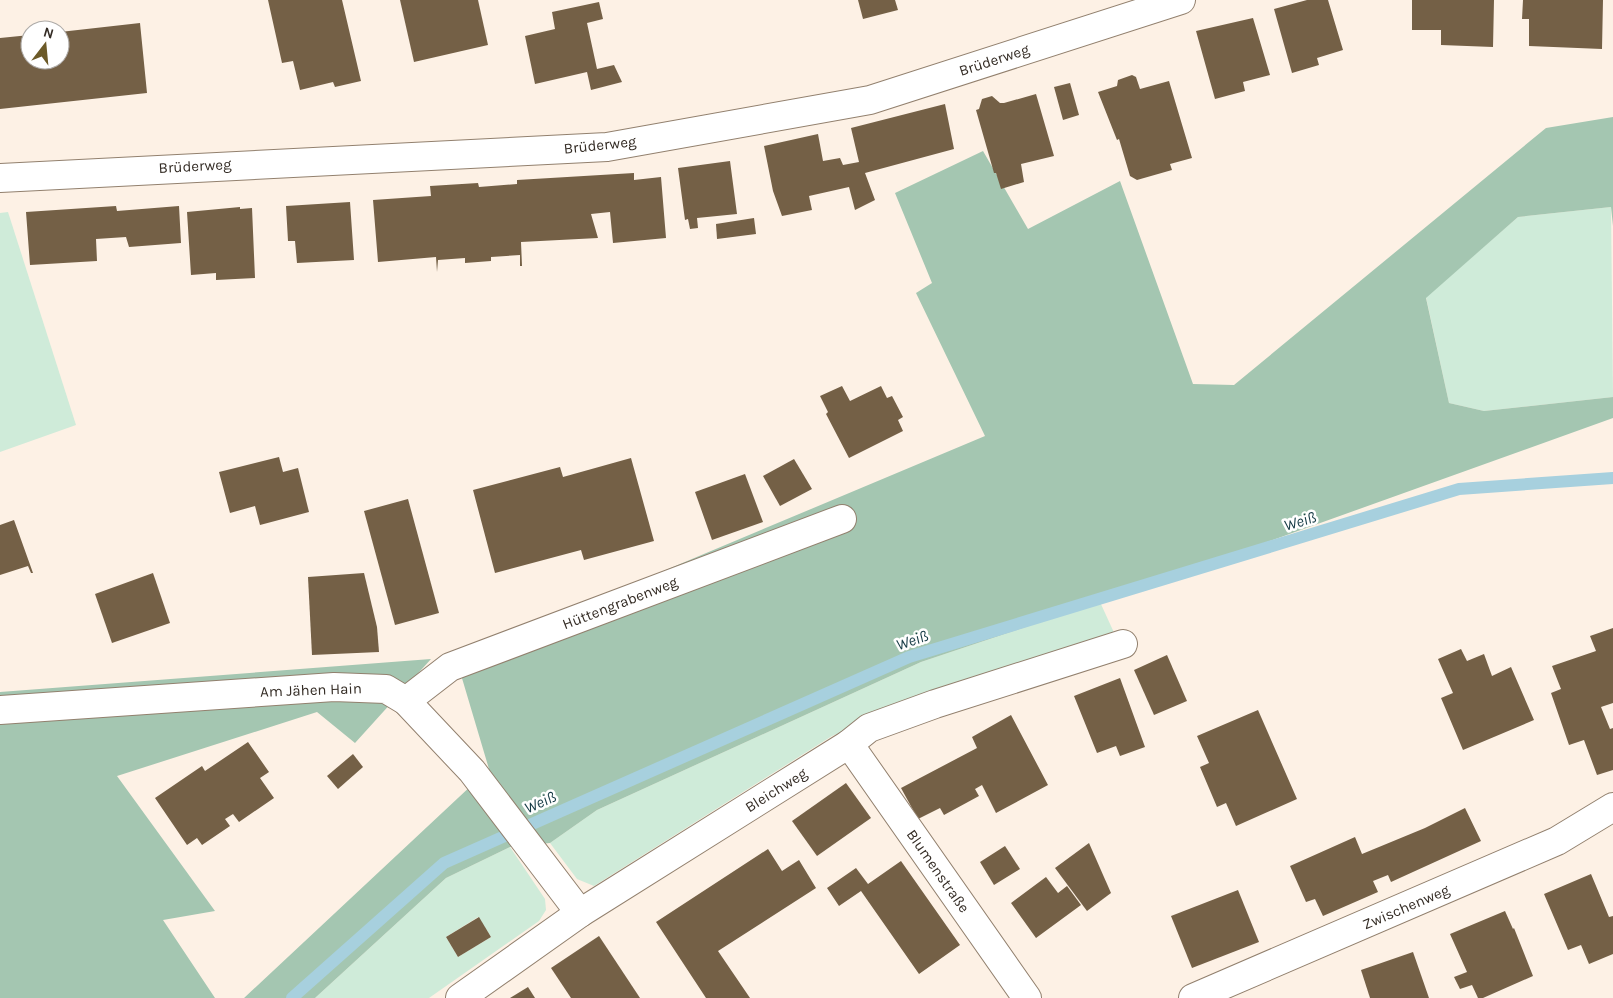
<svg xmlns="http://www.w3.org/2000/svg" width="1613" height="998" font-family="Karla,sans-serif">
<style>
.green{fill:#cfebd9;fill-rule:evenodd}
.forest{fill:#a4c6b1}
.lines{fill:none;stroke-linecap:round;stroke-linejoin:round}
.stream{stroke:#a7d0de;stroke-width:12}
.building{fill:#746046}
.minor-casing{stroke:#92806e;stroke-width:30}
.tertiary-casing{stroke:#92806e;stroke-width:30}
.minor{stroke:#fff;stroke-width:28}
.tertiary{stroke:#fff;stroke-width:28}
.labels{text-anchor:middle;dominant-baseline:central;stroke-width:5;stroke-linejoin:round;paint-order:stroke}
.street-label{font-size:15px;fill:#342c25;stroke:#fff}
.water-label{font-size:16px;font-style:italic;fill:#143944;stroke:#fff}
</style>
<rect width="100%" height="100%" fill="#fdf1e5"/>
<!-- green -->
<g class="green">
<path d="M 1611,207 L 1613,397 L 1484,411 L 1449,403 L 1426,297 L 1518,217 Z"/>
<path d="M 8,212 L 76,425 L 0,452 L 0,213 Z"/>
<path d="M 1100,602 L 1116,637 L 920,698 L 832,736 L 594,886 L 577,879 L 550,843 L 597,810 L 921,662 Z"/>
<path d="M 510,847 L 545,899 L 546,910 L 539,921 L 429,998 L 315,998 L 446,878 ZM 478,917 L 491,937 L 458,957 L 446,937 Z"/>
</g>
<!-- forest -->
<g class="forest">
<path d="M 1613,117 L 1613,226 L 1611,207 L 1518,217 L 1426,298 L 1449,403 L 1484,411 L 1613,397 L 1613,418 L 1100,602 L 921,662 L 597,810 L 550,843 L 510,847 L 446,878 L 315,998 L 244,998 L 489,769 L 456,658 L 985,436 L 916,293 L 932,283 L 895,193 L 983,151 L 1028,229 L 1120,181 L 1193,384 L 1234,385 L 1546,128 Z"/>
<path d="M 431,659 L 355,743 L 317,712 L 117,776 L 215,911 L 163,920 L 215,998 L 0,998 L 0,692 Z"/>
</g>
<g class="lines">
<!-- stream -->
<path class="stream" d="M 292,998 L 444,863 L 909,657 L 1459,489 L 1613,478"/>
</g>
<!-- building -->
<g class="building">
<path d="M 268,0 L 342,0 L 361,81 L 335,87 L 333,82 L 300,90 L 293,61 L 282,63 Z"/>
<path d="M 400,0 L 478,0 L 488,45 L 414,62 Z"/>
<path d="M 858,0 L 895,0 L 898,10 L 863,19 Z"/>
<path d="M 1307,0 L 1328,0 L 1343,50 L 1317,58 L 1319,65 L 1292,73 L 1274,9 Z"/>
<path d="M 1412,0 L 1494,0 L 1493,47 L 1441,45 L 1441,30 L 1412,30 Z"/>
<path d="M 1523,0 L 1603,0 L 1602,49 L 1529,46 L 1529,19 L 1522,19 Z"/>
<path d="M 599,2 L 603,19 L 587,23 L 597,69 L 614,65 L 622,82 L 591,90 L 587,72 L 535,84 L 525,36 L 555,29 L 552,12 Z"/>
<path d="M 1253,18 L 1270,75 L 1243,82 L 1245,91 L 1215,99 L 1196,31 Z"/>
<path d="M 140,23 L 147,93 L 0,109 L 0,38 L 30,35 L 30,60 L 60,60 L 60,32 Z"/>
<path d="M 1132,75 L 1136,77 L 1140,89 L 1169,81 L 1192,158 L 1170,164 L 1172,170 L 1137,180 L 1130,176 L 1119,139 L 1117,140 L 1098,92 L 1117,86 L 1118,80 Z"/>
<path d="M 1070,83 L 1079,115 L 1063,120 L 1054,87 Z"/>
<path d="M 1036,94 L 1054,156 L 1021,164 L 1024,182 L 1001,189 L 996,173 L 994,173 L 976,110 L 979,109 L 982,99 L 992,96 L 1000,103 L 1004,103 Z"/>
<path d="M 945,104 L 954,149 L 865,173 L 875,200 L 855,210 L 849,187 L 809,196 L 812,210 L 782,216 L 773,191 L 764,146 L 818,134 L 823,161 L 840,158 L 843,165 L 859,162 L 851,128 Z"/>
<path d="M 730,161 L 737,214 L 697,218 L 698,228 L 690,229 L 688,219 L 685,220 L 678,168 Z"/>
<path d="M 634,173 L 634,180 L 661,177 L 666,238 L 613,243 L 610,212 L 591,214 L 598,238 L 521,242 L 522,266 L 520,266 L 520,255 L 491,257 L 491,261 L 465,263 L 465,258 L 438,260 L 437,272 L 436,257 L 378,262 L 373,200 L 431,196 L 430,186 L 478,183 L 479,187 L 517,184 L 517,180 Z"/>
<path d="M 350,202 L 354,260 L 297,263 L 295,241 L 288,241 L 286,206 Z"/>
<path d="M 116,206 L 117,211 L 179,206 L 181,243 L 129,247 L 126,237 L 96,239 L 97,261 L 30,265 L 26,212 Z"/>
<path d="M 240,207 L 240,209 L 252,208 L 255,278 L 216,280 L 216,273 L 191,275 L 187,212 Z"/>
<path d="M 754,218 L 756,234 L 717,239 L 716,224 Z"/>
<path d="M 842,386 L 850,401 L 881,386 L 887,398 L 892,396 L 903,417 L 898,420 L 903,431 L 849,458 L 826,414 L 828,412 L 820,396 Z"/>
<path d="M 279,457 L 283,472 L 298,468 L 309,512 L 260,525 L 255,506 L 230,513 L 219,472 Z"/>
<path d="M 631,458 L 654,541 L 584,560 L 581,550 L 495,573 L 473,490 L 560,467 L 563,477 Z"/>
<path d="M 794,459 L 812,489 L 780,506 L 763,476 Z"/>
<path d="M 745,474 L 763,522 L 712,540 L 695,492 Z"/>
<path d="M 408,499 L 439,613 L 395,625 L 364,511 Z"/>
<path d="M 14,520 L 33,573 L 31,573 L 28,566 L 0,575 L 0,525 Z"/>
<path d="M 153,573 L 170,623 L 112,643 L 95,594 Z"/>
<path d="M 364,573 L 377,627 L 379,652 L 312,655 L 308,577 Z"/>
<path d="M 1613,628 L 1613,703 L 1601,707 L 1610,729 L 1613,728 L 1613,770 L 1597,775 L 1584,740 L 1569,745 L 1551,693 L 1561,689 L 1552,666 L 1596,651 L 1590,636 Z"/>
<path d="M 1461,649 L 1467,661 L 1484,654 L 1492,676 L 1511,667 L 1534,720 L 1463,750 L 1441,698 L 1453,693 L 1438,659 Z"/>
<path d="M 1167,655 L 1187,701 L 1154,715 L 1134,670 Z"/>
<path d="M 1120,678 L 1145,747 L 1120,756 L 1116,746 L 1097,753 L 1074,696 Z"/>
<path d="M 1258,710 L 1297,799 L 1236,826 L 1226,803 L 1217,807 L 1200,767 L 1209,763 L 1197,736 Z"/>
<path d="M 1011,715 L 1048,785 L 996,813 L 982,785 L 975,789 L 979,796 L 944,815 L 940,808 L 918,819 L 901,788 L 977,748 L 972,737 Z"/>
<path d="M 248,742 L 269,772 L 260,778 L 274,798 L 239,822 L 233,814 L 225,819 L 230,826 L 202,845 L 197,838 L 187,845 L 155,798 L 202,766 L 205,771 Z"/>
<path d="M 353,754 L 363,767 L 338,789 L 327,776 Z"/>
<path d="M 846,783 L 871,818 L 817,856 L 792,821 Z"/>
<path d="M 1465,808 L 1481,841 L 1391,882 L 1388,875 L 1373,881 L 1378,892 L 1323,916 L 1315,899 L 1306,902 L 1290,866 L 1355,837 L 1362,854 L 1425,828 Z"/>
<path d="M 1089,843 L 1111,893 L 1087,911 L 1055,868 Z"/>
<path d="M 1005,846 L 1020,869 L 994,885 L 980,862 Z"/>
<path d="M 768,849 L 782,871 L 799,860 L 816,888 L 718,951 L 750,998 L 706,998 L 656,922 Z"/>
<path d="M 901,861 L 960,945 L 919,974 L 861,891 L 839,906 L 827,888 L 856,868 L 868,884 Z"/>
<path d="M 1591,874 L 1609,917 L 1613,916 L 1613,954 L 1589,964 L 1581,945 L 1568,950 L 1544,894 Z"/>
<path d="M 1046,877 L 1058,893 L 1067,886 L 1081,905 L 1036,938 L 1011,903 Z"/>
<path d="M 1238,890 L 1259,942 L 1192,968 L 1171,916 Z"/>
<path d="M 1505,911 L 1513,929 L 1514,928 L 1533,976 L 1483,998 L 1478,998 L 1472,985 L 1460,989 L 1454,977 L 1467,972 L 1450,934 Z"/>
<path d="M 479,917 L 491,937 L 458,957 L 446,937 Z"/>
<path d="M 599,936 L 640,998 L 571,998 L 551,968 Z"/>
<path d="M 1413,952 L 1429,998 L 1370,998 L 1361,970 Z"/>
<path d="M 528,987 L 535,998 L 510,998 Z"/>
</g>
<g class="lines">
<defs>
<g id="minor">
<path d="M 406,701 L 450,667 L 842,519"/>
<path d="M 0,710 L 334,687 L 386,689 L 406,701 L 472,771 L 580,913"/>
<path d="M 849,744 L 1027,998"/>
<path d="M 460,998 L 580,913 L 849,744 L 869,728 L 935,704 L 1123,644"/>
<path d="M 1193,998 L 1557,841 L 1613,807"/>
</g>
<path id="tertiary" d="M 0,178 L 607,147 L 870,100 L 1181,0"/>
</defs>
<!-- minor casing -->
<use href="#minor" class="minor-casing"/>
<!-- tertiary casing -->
<use href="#tertiary" class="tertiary-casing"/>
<!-- minor -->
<use href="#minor" class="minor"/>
<!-- tertiary -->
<use href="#tertiary" class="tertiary"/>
</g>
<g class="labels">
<!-- street labels -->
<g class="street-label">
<text transform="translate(994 60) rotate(-18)">Brüderweg</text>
<text transform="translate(600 145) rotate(-6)">Brüderweg</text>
<text transform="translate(195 166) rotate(-3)">Brüderweg</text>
<text transform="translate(620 603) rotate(-21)">Hüttengrabenweg</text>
<text transform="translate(311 690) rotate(-2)">Am Jähen Hain</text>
<text transform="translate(776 790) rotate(-32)">Bleichweg</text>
<text transform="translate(938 871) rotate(55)">Blumenstraße</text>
<text transform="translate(1406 907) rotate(-23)">Zwischenweg</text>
</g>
<!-- water labels -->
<g class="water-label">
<text transform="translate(1300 521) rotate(-17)">Weiß</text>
<text transform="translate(912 640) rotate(-19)">Weiß</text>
<text transform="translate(540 802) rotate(-24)">Weiß</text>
</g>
</g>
<!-- north arrow -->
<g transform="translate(45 45) rotate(16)"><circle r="24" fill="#ffffff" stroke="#aeaba8"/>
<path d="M0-4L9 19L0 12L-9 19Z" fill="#6c5a28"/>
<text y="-8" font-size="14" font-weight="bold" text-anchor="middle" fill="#342c25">N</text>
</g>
</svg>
